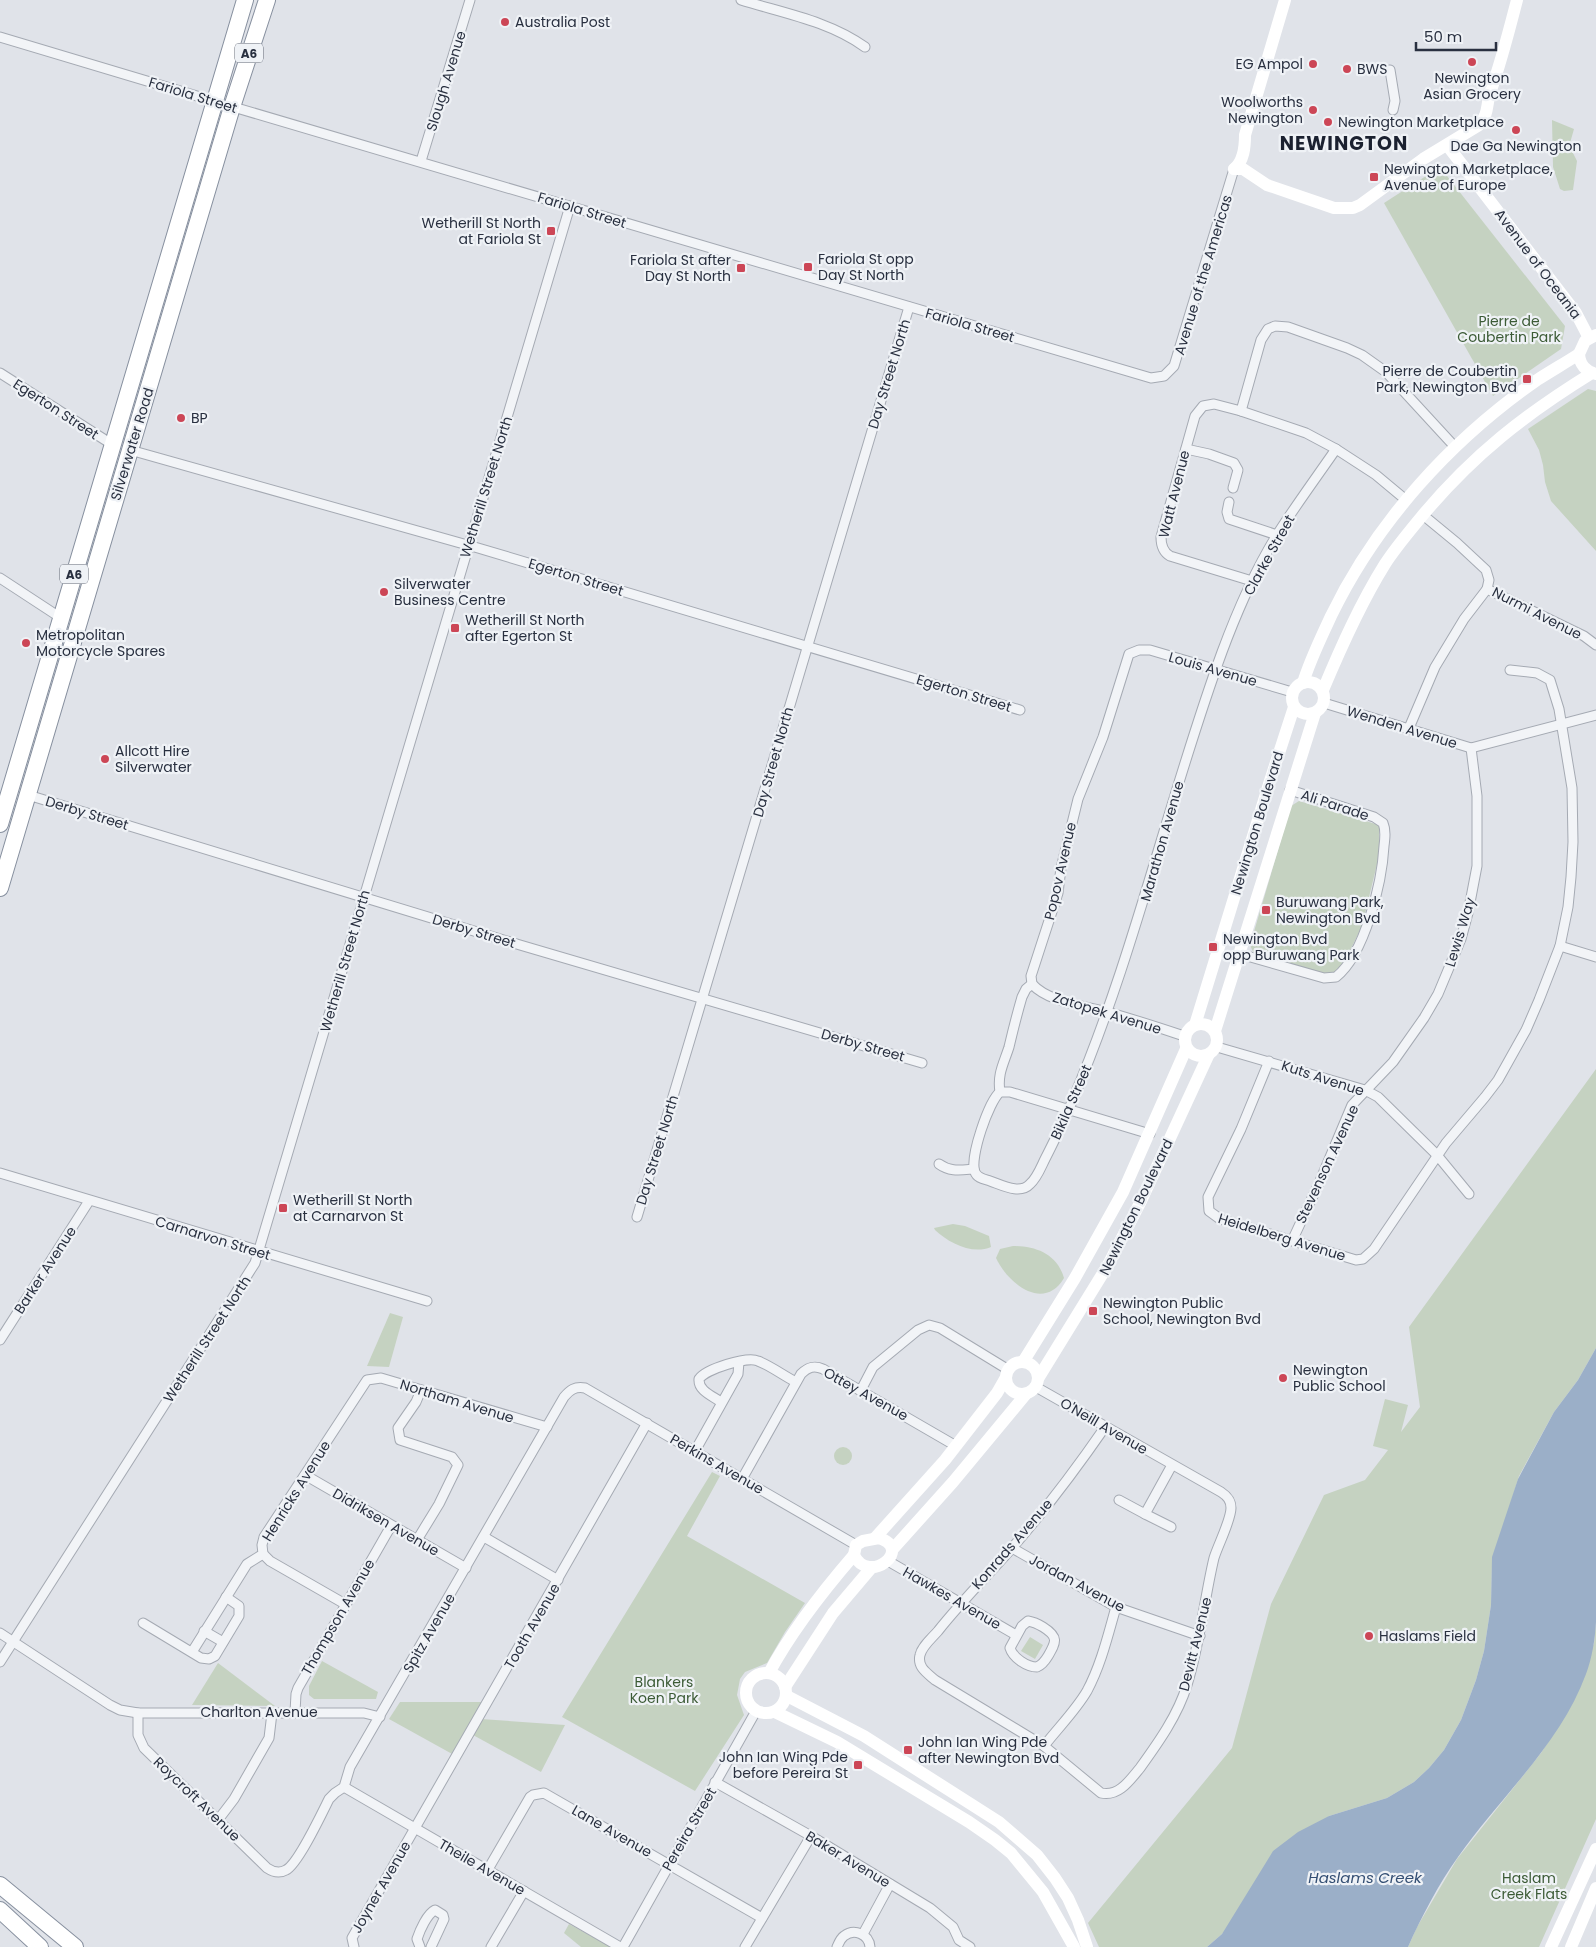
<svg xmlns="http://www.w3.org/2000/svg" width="1596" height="1947" font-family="Poppins,sans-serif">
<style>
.green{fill:#c5d2c1}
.water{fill:#9bafc8}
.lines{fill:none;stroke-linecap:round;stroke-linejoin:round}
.street-casing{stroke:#a5aab3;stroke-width:11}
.highway-casing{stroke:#87909f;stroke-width:18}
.street{stroke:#f2f4f7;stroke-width:9}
.secondary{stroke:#fff;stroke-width:12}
.highway{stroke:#fff;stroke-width:16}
.poi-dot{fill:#cc4656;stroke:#eff2f6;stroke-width:2}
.labels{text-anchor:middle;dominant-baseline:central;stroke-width:4.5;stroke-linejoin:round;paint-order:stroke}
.shield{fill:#eff2f6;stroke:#646a77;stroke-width:1}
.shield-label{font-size:12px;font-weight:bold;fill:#293040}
.poi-label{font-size:14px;fill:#293040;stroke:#eff2f6;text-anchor:start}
.street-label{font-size:14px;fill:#293040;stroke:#eff2f6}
.park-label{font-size:14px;fill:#3c5b36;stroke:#eff2f6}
.water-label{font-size:15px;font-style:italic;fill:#334e73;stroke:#eff2f6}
.district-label{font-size:19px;font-weight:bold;letter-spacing:1px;fill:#1b2130;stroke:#eff2f6}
</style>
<rect width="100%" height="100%" fill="#e0e3e9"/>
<!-- green -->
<g class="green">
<path d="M 1552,120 L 1574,129 L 1570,143 L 1573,153 L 1577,161 L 1573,190 L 1564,191 L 1560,189 L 1553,167 Z"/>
<path d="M 1440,167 L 1565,326 L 1561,349 L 1493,396 L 1384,203 Z"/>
<path d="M 1588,389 L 1596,391 L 1596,551 L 1551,501 L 1545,482 L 1543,465 L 1539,450 L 1528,429 Z"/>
<path d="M 1299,801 L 1379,825 L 1379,856 L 1362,926 L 1345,961 L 1331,975 L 1254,954 L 1250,945 L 1291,806 Z"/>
<path d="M 1596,1069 L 1596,1348 L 1578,1380 L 1554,1412 L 1519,1476 L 1492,1564 L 1491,1605 L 1484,1651 L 1476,1680 L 1461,1720 L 1444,1750 L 1429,1768 L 1414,1782 L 1387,1798 L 1329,1816 L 1222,1934 L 1207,1947 L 1099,1947 L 1088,1923 L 1232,1748 L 1271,1604 L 1324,1495 L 1365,1480 L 1388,1450 L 1373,1446 L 1385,1399 L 1408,1405 L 1401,1432 L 1420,1407 L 1409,1327 Z"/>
<path d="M 953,1224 L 965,1226 L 989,1236 L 991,1247 C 972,1255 949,1243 935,1230 L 934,1228 Z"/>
<path d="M 1013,1246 C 1036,1246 1057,1254 1064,1278 C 1044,1312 1008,1284 996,1258 L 1000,1249 Z"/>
<path d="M 390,1313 L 403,1317 L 389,1367 L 367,1366 Z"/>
<circle cx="843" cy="1456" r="9"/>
<path d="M 712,1472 L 720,1476 L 687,1536 L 805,1603 L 785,1632 L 767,1663 L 745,1672 L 740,1679 L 737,1695 L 744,1715 L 695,1791 L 562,1717 Z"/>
<path d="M 1596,1622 L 1596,1819 L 1539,1947 L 1408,1947 L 1417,1927 L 1457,1859 L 1541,1753 L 1567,1713 L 1594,1643 Z"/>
<path d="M 1030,1637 L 1043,1645 L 1035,1659 L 1021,1651 Z"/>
<path d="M 322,1661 L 378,1692 L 376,1699 L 314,1699 L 309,1695 L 309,1686 Z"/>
<path d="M 218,1663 L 275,1706 L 192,1705 Z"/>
<path d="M 400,1702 L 482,1702 L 454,1755 L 389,1719 Z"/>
<path d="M 481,1719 L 565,1725 L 541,1772 L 473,1735 Z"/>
<path d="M 569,1924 L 611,1947 L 581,1947 L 564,1933 Z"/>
</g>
<!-- water -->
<path class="water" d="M 1596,1348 L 1596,1622 C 1595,1640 1592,1658 1586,1674 C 1560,1745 1500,1797 1458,1857 C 1439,1883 1421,1918 1408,1947 L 1207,1947 L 1222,1934 L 1273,1851 L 1298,1832 L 1329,1816 L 1387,1798 L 1414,1782 L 1429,1768 L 1444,1750 L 1461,1720 L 1476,1680 L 1484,1651 L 1491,1605 L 1492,1557 L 1518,1479 L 1554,1412 L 1578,1380 Z"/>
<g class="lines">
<defs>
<g id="street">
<path d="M 741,0 C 783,13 829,21 865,47"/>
<path d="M 0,37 L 217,102"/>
<path d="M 1390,70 L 1395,101 L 1393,110"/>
<path d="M 230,106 L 1151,378 L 1164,376 L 1174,366 L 1234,169"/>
<path d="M 421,161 L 470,0"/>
<path d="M 0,373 L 113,445"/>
<path d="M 1241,411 L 1261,340 L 1268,329 L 1275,326 L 1288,327 L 1347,348 L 1362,355 L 1386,372 L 1455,447"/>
<path d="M 1186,449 L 1209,454 L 1234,463 L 1238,470 L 1233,488"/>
<path d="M 130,450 L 478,548 L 1020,710"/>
<path d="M 1229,502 L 1227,512 L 1229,519 L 1277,535"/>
<path d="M 1423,515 L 1457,543 L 1486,570 L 1489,580 L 1487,589 L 1584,636 L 1596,645"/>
<path d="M 0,578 L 61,618"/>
<path d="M 1252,581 L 1170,556 C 1163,552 1161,545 1161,537 L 1195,416 L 1203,406 L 1214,404 L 1241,411 L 1306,433 L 1336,449 L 1376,475 L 1406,500"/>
<path d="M 1324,703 L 1471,748 L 1596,715"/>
<path d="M 1409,728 L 1435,667 L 1464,619 L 1487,589"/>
<path d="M 28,795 L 520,945 L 922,1063"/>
<path d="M 1560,946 L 1596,957"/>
<path d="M 1240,954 L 1324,978 L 1336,977 C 1365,954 1382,882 1384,846 C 1385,838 1386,830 1383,823 L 1374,817 L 1290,790"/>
<path d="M 1032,984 L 1031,976 L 1058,893 L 1061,868 L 1078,799 L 1103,737 L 1129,654 L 1139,650 L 1150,650 L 1292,692"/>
<path d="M 1032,984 C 1049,1003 1087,1006 1111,1013 C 1135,1020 1160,1028 1184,1036"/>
<path d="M 1217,1047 L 1365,1090 L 1378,1097 L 1437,1155 L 1469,1194"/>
<path d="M 1269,1061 L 1241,1129 L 1208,1197 L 1209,1211 L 1220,1219 L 1356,1260 L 1363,1259 L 1374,1249 L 1446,1143 L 1485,1097 L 1498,1080 L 1526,1030 L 1539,1000 L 1560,946 L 1568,907 L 1571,877 L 1573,842 L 1572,788 L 1559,709 L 1550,680 L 1537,673 L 1510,670"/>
<path d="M 1000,1092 C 997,1074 1004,1063 1009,1047 C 1013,1030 1017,1014 1022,997 L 1026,989 L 1032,984"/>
<path d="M 1150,1134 L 1010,1092 L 1000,1092 C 989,1101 969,1158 975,1172 C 977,1178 984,1179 990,1181 C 1002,1185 1020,1195 1030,1184 C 1037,1178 1041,1167 1045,1159 C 1055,1139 1065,1120 1073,1099 C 1135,954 1168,799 1222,652 C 1238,609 1257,565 1282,527 C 1299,501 1318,475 1336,449"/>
<path d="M 939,1164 C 950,1172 960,1170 974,1169"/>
<path d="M 0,1173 L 427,1301"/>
<path d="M 637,1217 L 909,307"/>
<path d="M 1292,1241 L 1320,1181 L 1352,1105 L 1393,1062 L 1424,1018 L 1438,994 L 1461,939 L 1468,913 L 1477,866 L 1477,796 L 1471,748"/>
<path d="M 0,1340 L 89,1201"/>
<path d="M 1036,1387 L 1221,1492 C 1227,1496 1231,1500 1231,1508 C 1231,1520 1218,1545 1214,1558 C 1204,1600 1200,1644 1187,1685 C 1178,1715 1158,1743 1140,1768 C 1130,1780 1119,1797 1101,1793 L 1044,1746 L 935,1680 C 927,1673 917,1667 920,1655 C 922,1646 932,1638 938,1631 C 961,1602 987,1576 1012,1548 C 1045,1510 1076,1469 1105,1427"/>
<path d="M 861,1390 L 873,1367 L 918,1330 L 929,1325 L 940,1328 L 1007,1369"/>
<path d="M 721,1402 C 713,1396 698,1391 699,1379 C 706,1369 747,1356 758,1361 C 771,1366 784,1376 796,1382"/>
<path d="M 695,1451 L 738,1374 L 739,1362"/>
<path d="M 305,1475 L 466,1568"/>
<path d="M 742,1479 L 801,1374 C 808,1367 814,1365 823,1369 L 956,1446"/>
<path d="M 1119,1500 L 1145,1514 L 1172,1465"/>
<path d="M 1145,1514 L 1171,1527"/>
<path d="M 484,1537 L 558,1580"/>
<path d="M 417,1540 L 439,1504 L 458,1465 L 452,1457 L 400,1440 L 398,1428 L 416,1402 L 421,1390"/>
<path d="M 1012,1548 L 1116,1607 L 1200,1636"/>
<path d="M 263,1554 L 270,1561 L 345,1604"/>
<path d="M 888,1561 L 1016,1635"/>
<path d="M 1028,1621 C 1034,1622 1038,1624 1043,1627 C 1059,1637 1056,1642 1048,1656 C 1045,1661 1042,1665 1037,1667 C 1027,1667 1013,1658 1010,1648 L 1022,1626 Z"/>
<path d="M 143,1623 L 201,1658 L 209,1659 L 215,1656 L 239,1616 L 239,1606 L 226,1597"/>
<path d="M 204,1631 L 223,1642"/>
<path d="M 0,1633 L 110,1705 L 120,1710 L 138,1713 L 364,1713 L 380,1717"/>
<path d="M 192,1652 L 247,1564 L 263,1554 L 262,1545 L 264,1537 L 367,1380 L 381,1378 L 547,1427"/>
<path d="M 0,1662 L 255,1263 L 570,206"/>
<path d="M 295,1712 L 296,1694 L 298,1688 L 391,1526"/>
<path d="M 138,1713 L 138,1735 L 144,1748 L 267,1868 C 273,1872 279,1874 286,1870 C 298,1864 322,1813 329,1799 L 335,1793 L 344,1787 L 350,1767 L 564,1397 C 570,1390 575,1386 585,1388 L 856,1545"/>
<path d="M 1044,1746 C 1058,1728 1076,1710 1087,1691 C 1101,1665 1108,1635 1116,1607"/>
<path d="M 715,1782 L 811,1836 L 930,1908 L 953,1927 L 959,1940 L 970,1947"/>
<path d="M 344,1787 L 620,1947"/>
<path d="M 218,1820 L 234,1799 L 269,1738 L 272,1713"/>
<path d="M 487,1871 L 530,1797 L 533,1795 L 544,1793 L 762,1918"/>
<path d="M 863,1934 L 890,1884"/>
<path d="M 354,1947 L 352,1938 L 647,1423"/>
<path d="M 420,1947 L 417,1939 C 420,1930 427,1914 435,1910 L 443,1915 L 444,1919 L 431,1947"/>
<path d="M 491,1947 L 524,1891"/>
<path d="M 623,1947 L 756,1711"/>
<path d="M 745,1947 L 811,1836"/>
<path d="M 837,1947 C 839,1943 840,1939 844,1936 C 854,1928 869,1934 870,1947"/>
</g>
<g id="highway">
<path d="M 0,824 L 245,0"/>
<path d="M 0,888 L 232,107 L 267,0"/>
<path d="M 0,1885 L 75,1947"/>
<path d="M 0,1910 L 40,1947"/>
</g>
</defs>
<!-- street casing -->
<use href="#street" class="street-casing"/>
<!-- highway casing -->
<use href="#highway" class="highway-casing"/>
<!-- street -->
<use href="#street" class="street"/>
<!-- secondary -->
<g class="secondary">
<path d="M 1447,145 L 1576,313 L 1589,338"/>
<path d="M 1234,169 L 1243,169 L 1267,185 L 1334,208 L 1353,208 L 1360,205 L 1423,159 L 1479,125 C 1489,113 1486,107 1490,93 C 1501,63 1509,31 1517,0"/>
<path d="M 1234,169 C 1244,161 1245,147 1245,135 L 1285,0"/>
<path d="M 1596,335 L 1585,341 L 1579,354 C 1580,365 1585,371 1596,374"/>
<circle cx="1308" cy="698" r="16"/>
<path d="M 1303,683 C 1310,660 1321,638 1331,616 C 1377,521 1451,440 1537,380 C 1551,371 1565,363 1579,354"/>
<path d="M 1323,690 C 1341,647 1360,604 1385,564 C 1396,547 1409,532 1422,516 C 1473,455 1524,415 1592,373"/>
<circle cx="1201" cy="1040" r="16"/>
<path d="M 1195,1025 L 1269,784 L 1294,707"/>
<path d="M 1215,1031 L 1315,713"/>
<circle cx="1022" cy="1378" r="16"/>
<path d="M 1023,1362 L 1075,1278 L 1123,1192 L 1186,1049"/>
<path d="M 1039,1377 L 1108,1265 L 1141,1201 L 1208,1056"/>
<path d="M 875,1538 L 945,1460 L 997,1393 L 1005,1379"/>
<path d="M 879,1538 C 914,1549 869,1586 854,1555 L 856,1545 L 863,1541 Z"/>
<path d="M 892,1550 L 953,1482 L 1026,1394"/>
<circle cx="766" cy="1693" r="20"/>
<path d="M 769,1673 C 792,1630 822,1592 854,1555"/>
<path d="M 785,1687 L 833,1613 L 872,1567"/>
<path d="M 787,1696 L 864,1736 L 999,1822 L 1037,1855 L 1055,1878 L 1068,1898 L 1078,1920 L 1087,1947"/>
<path d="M 775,1712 L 837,1742 L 969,1822 L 995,1840 L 1011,1853 L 1043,1892 L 1074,1947"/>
<path d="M 1551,1947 L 1596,1849"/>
<path d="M 1571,1947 L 1596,1888"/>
</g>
<!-- highway -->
<use href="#highway" class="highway"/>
</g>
<!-- markers -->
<g class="poi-dot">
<circle cx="505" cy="22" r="5"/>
<circle cx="1472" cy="62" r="5"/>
<circle cx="1313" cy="64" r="5"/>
<circle cx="1347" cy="69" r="5"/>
<circle cx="1313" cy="110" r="5"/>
<circle cx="1328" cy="122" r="5"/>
<circle cx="1516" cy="130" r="5"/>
<rect x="1369" y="172" width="10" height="10" rx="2.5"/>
<rect x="546" y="226" width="10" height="10" rx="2.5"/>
<rect x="803" y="262" width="10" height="10" rx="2.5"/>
<rect x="736" y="263" width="10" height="10" rx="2.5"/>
<rect x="1522" y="374" width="10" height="10" rx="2.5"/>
<circle cx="181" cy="418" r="5"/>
<circle cx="384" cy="592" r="5"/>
<rect x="450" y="623" width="10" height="10" rx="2.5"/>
<circle cx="26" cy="643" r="5"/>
<circle cx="105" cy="759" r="5"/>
<rect x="1261" y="905" width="10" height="10" rx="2.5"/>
<rect x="1208" y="942" width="10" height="10" rx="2.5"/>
<rect x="278" y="1203" width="10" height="10" rx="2.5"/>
<rect x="1088" y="1306" width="10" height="10" rx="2.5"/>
<circle cx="1283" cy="1378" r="5"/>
<circle cx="1369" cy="1636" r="5"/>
<rect x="903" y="1745" width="10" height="10" rx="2.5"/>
<rect x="853" y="1760" width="10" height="10" rx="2.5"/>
</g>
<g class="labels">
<!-- shield labels -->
<g class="shield">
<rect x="235" y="43.5" width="28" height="19" rx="4"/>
<rect x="60" y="564.5" width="28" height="19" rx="4"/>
</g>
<g class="shield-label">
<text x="249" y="53">A6</text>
<text x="74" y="574">A6</text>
</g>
<!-- poi labels -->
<g class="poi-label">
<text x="515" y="22">Australia Post</text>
<text x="1303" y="64" text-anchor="end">EG Ampol</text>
<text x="1357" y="69">BWS</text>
<text x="1472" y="78" text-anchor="middle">Newington<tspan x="1472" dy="16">Asian Grocery</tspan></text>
<text x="1303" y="102" text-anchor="end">Woolworths<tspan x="1303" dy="16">Newington</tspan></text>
<text x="1338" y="122">Newington Marketplace</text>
<text x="1516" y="146" text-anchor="middle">Dae Ga Newington</text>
<text x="1384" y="169">Newington Marketplace,<tspan x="1384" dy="16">Avenue of Europe</tspan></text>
<text x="541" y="223" text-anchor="end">Wetherill St North<tspan x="541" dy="16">at Fariola St</tspan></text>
<text x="818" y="259">Fariola St opp<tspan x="818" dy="16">Day St North</tspan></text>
<text x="731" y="260" text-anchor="end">Fariola St after<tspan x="731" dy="16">Day St North</tspan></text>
<text x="1517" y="371" text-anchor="end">Pierre de Coubertin<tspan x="1517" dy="16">Park, Newington Bvd</tspan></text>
<text x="191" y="418">BP</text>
<text x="394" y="584">Silverwater<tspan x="394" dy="16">Business Centre</tspan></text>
<text x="465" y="620">Wetherill St North<tspan x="465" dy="16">after Egerton St</tspan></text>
<text x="36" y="635">Metropolitan<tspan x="36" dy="16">Motorcycle Spares</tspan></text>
<text x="115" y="751">Allcott Hire<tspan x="115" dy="16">Silverwater</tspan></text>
<text x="1276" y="902">Buruwang Park,<tspan x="1276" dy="16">Newington Bvd</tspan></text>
<text x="1223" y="939">Newington Bvd<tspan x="1223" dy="16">opp Buruwang Park</tspan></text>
<text x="293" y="1200">Wetherill St North<tspan x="293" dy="16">at Carnarvon St</tspan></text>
<text x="1103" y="1303">Newington Public<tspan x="1103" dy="16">School, Newington Bvd</tspan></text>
<text x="1293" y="1370">Newington<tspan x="1293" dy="16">Public School</tspan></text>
<text x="1379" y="1636">Haslams Field</text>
<text x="918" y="1742">John Ian Wing Pde<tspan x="918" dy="16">after Newington Bvd</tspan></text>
<text x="848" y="1757" text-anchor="end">John Ian Wing Pde<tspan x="848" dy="16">before Pereira St</tspan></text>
</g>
<!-- street labels -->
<g class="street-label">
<text transform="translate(446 81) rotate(-73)">Slough Avenue</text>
<text transform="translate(193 95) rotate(17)">Fariola Street</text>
<text transform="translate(582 210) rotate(17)">Fariola Street</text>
<text transform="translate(1538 264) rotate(53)">Avenue of Oceania</text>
<text transform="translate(1203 275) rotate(-73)">Avenue of the Americas</text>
<text transform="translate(970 325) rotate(16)">Fariola Street</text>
<text transform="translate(889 374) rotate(-73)">Day Street North</text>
<text transform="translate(56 409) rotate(33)">Egerton Street</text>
<text transform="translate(132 444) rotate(-73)">Silverwater Road</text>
<text transform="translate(486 487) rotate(-73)">Wetherill Street North</text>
<text transform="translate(1174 494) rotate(-76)">Watt Avenue</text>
<text transform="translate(1269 555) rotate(-61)">Clarke Street</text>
<text transform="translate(576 577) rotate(17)">Egerton Street</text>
<text transform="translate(1537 613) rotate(27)">Nurmi Avenue</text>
<text transform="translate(1213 669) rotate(16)">Louis Avenue</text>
<text transform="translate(964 693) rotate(17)">Egerton Street</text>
<text transform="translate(1402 727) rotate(17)">Wenden Avenue</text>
<text transform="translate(773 762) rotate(-74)">Day Street North</text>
<text transform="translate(1335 805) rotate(18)">Ali Parade</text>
<text transform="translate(87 813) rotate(17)">Derby Street</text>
<text transform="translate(1257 823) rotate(-73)">Newington Boulevard</text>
<text transform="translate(1162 841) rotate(-74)">Marathon Avenue</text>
<text transform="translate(1060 871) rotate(-77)">Popov Avenue</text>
<text transform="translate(474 931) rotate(17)">Derby Street</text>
<text transform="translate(1460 932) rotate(-73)">Lewis Way</text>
<text transform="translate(345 961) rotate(-74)">Wetherill Street North</text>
<text transform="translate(1107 1013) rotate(17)">Zatopek Avenue</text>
<text transform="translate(863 1045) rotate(16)">Derby Street</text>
<text transform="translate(1323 1078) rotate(18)">Kuts Avenue</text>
<text transform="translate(1071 1102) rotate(-66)">Bikila Street</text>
<text transform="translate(657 1150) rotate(-73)">Day Street North</text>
<text transform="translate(1327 1164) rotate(-65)">Stevenson Avenue</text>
<text transform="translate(1136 1207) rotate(-64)">Newington Boulevard</text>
<text transform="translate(1282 1237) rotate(17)">Heidelberg Avenue</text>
<text transform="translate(213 1238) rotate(17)">Carnarvon Street</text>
<text transform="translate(45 1270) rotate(-57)">Barker Avenue</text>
<text transform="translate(207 1339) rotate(-57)">Wetherill Street North</text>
<text transform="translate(866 1394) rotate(29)">Ottey Avenue</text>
<text transform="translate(457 1401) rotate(17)">Northam Avenue</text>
<text transform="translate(1104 1426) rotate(30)">O'Neill Avenue</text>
<text transform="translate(717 1464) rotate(30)">Perkins Avenue</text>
<text transform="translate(296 1491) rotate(-58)">Henricks Avenue</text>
<text transform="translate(386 1522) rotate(30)">Didriksen Avenue</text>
<text transform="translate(1012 1544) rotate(-49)">Konrads Avenue</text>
<text transform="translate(1077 1583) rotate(28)">Jordan Avenue</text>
<text transform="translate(952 1598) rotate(30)">Hawkes Avenue</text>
<text transform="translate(338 1617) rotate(-60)">Thompson Avenue</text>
<text transform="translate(532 1626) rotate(-60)">Tooth Avenue</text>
<text transform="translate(429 1633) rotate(-60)">Spitz Avenue</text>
<text transform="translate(1195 1644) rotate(-76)">Devitt Avenue</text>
<text x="259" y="1712">Charlton Avenue</text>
<text transform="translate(197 1799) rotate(44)">Roycroft Avenue</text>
<text transform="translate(689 1829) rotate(-60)">Pereira Street</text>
<text transform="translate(612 1831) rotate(30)">Lane Avenue</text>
<text transform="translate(848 1859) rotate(31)">Baker Avenue</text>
<text transform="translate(482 1867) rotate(30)">Theile Avenue</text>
<text transform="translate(381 1887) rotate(-60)">Joyner Avenue</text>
</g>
<!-- park labels -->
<g class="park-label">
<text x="1509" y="321">Pierre de<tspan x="1509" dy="16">Coubertin Park</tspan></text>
<text x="664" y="1682">Blankers<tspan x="664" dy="16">Koen Park</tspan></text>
<text x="1529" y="1878">Haslam<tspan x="1529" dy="16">Creek Flats</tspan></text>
</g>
<!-- water labels -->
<g class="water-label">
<text x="1365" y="1877">Haslams Creek</text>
</g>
<!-- district labels -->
<g class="district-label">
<text x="1344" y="143">NEWINGTON</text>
</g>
</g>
<!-- scale -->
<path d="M1416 42v8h80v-8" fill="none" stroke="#293040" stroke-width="2.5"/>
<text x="1424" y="42" font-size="15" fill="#293040" stroke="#eff2f6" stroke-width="4" paint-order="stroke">50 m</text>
</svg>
